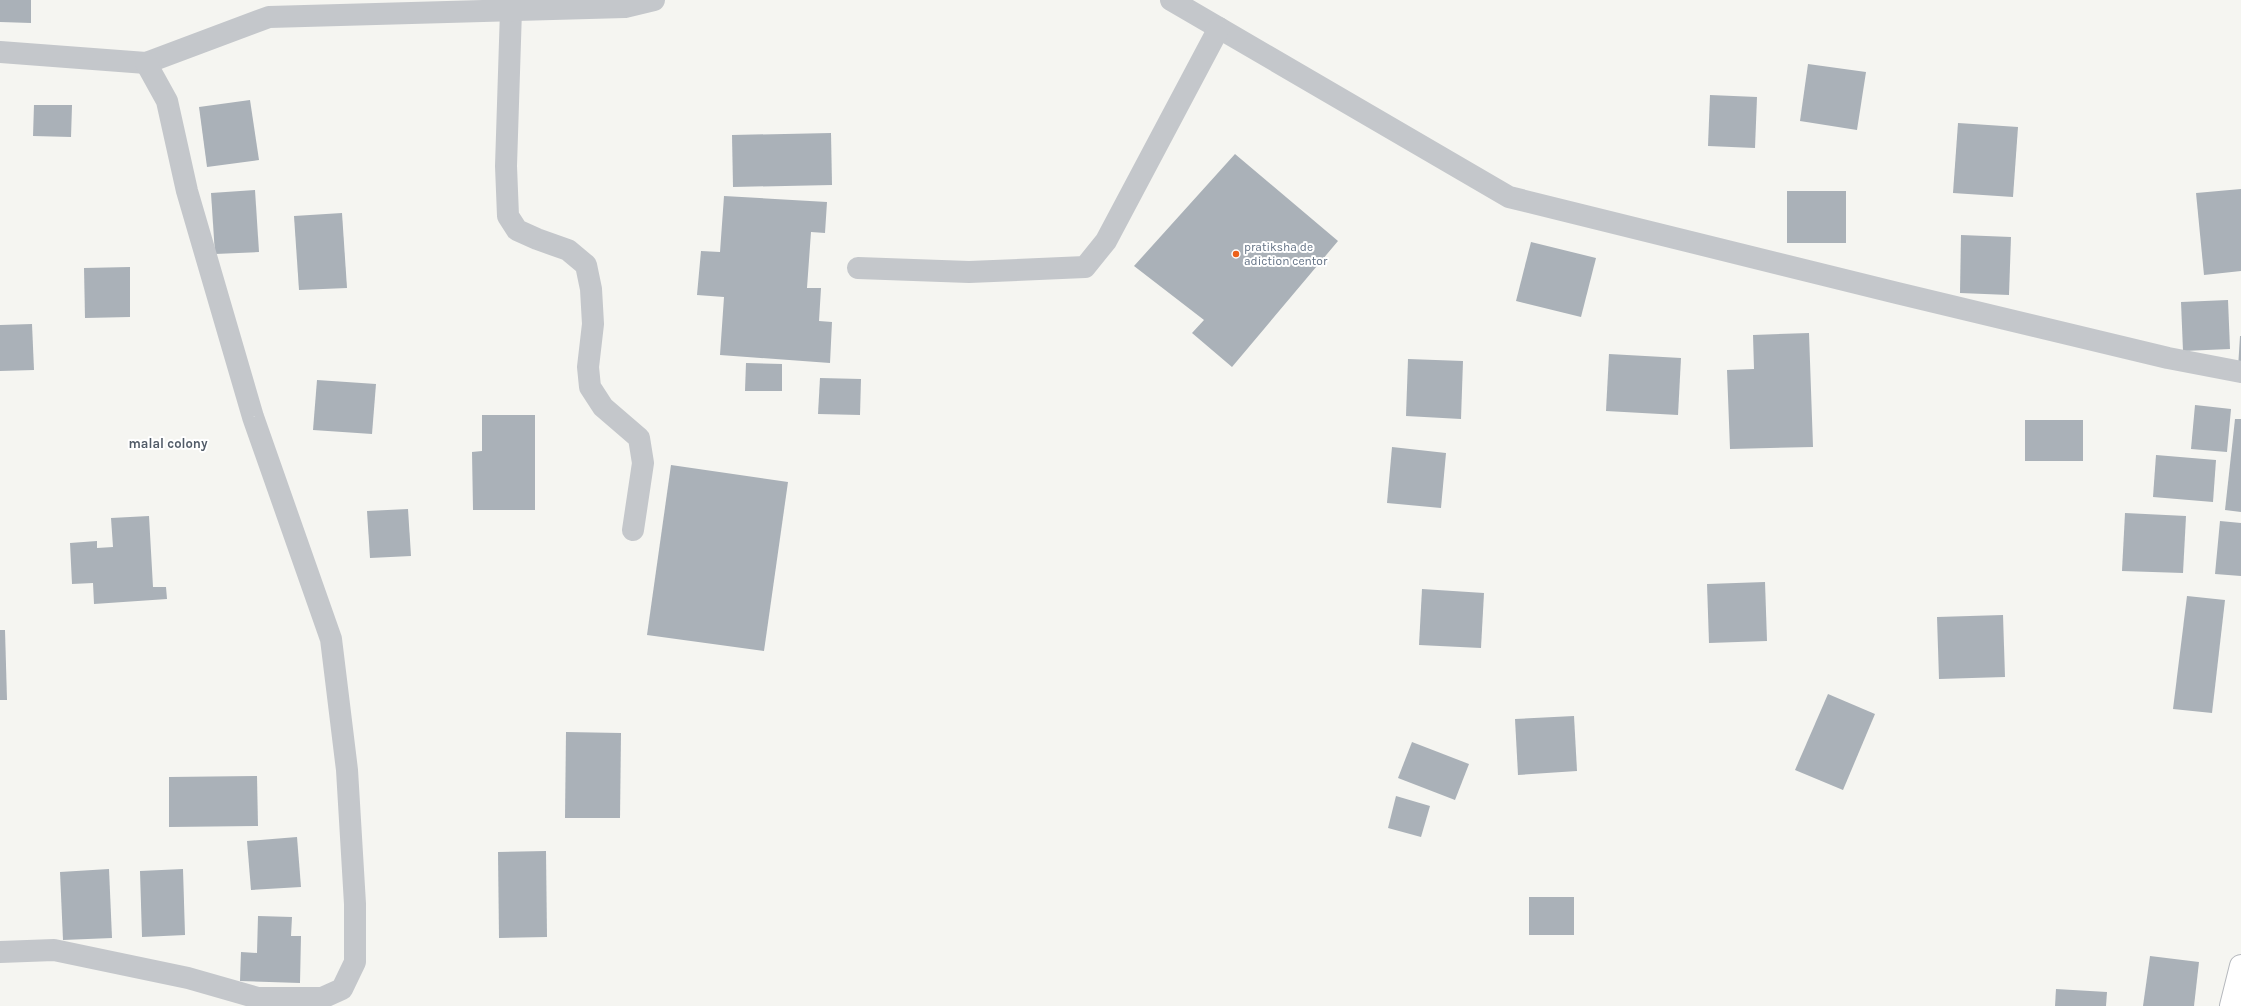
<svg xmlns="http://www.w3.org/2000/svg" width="2241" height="1006" font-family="Karla,sans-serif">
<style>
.building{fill:#aab1b8}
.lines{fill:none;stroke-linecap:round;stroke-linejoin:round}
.primary-casing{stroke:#b5b8bd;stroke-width:24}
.minor{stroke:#c4c7cb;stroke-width:22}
.primary{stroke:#fff;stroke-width:22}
.poi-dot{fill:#ec611a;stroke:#fff;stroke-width:1.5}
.labels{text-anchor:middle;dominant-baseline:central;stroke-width:4;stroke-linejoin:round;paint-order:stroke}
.poi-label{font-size:12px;fill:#627184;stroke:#fff;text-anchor:start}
.neighbourhood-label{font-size:13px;font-weight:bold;fill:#515b68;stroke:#fff}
</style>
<rect width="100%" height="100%" fill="#f5f5f1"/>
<!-- building -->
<g class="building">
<path d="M 0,0 L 31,0 L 31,23 L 0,22 Z"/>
<path d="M 1808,64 L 1866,72 L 1857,130 L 1800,121 Z"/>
<path d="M 1710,95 L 1757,97 L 1755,148 L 1708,146 Z"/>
<path d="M 250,100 L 259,160 L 207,167 L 199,107 Z"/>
<path d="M 34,105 L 72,105 L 71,137 L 33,136 Z"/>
<path d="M 1958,123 L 2018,127 L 2013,197 L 1953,193 Z"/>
<path d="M 831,133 L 832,185 L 733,187 L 732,135 Z"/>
<path d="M 1235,154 L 1338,241 L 1232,367 L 1192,333 L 1204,320 L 1134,266 Z"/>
<path d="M 2241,189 L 2241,271 L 2204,275 L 2196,193 Z"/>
<path d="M 255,190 L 259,252 L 215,254 L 211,193 Z"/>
<rect x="1787" y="191" width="59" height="52"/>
<path d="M 724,196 L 827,202 L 825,233 L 811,232 L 807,288 L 821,288 L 819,321 L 832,322 L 830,363 L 720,355 L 724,297 L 697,295 L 701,251 L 720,252 Z"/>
<path d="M 342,213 L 347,288 L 299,290 L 294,216 Z"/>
<path d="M 1961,235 L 2011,237 L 2009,295 L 1960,293 Z"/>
<path d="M 1531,242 L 1596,258 L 1581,317 L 1516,301 Z"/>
<path d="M 130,267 L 130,317 L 85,318 L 84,268 Z"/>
<path d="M 2228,300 L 2230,349 L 2183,351 L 2181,302 Z"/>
<path d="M 32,324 L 34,370 L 0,371 L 0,325 Z"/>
<path d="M 1809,333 L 1813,447 L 1730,449 L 1727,370 L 1754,369 L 1753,335 Z"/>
<path d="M 2240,336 L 2241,336 L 2241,368 L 2238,368 Z"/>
<path d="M 1609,354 L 1681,358 L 1678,415 L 1606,411 Z"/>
<path d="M 1408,359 L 1463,361 L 1461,419 L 1406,416 Z"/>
<path d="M 746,363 L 782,364 L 782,391 L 745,391 Z"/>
<path d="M 820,378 L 861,379 L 860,415 L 818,414 Z"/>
<path d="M 317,380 L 376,384 L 372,434 L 313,430 Z"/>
<path d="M 2195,405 L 2231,409 L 2227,452 L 2191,449 Z"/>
<path d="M 482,415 L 535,415 L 535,510 L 473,510 L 472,452 L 482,451 Z"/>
<path d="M 2235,419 L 2241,419 L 2241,512 L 2225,510 Z"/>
<rect x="2025" y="420" width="58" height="41"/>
<path d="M 1392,447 L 1446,453 L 1441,508 L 1387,503 Z"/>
<path d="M 2156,455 L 2216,460 L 2213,502 L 2153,497 Z"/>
<path d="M 671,465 L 788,482 L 764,651 L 647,635 Z"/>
<path d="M 408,509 L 411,556 L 370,558 L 367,511 Z"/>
<path d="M 2125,513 L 2186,516 L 2183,573 L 2122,571 Z"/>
<path d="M 149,516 L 153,587 L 166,587 L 167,599 L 94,604 L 93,583 L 72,584 L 70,543 L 97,541 L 97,548 L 113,547 L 111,518 Z"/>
<path d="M 2220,521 L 2241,523 L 2241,576 L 2215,574 Z"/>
<path d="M 1765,582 L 1767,641 L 1709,643 L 1707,584 Z"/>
<path d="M 1422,589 L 1484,593 L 1481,648 L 1419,645 Z"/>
<path d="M 2187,596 L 2225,600 L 2212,713 L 2173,709 Z"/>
<path d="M 2003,615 L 2005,677 L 1939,679 L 1937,617 Z"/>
<path d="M 0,630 L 5,630 L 7,700 L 0,700 Z"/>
<path d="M 1828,694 L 1875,714 L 1843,790 L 1795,770 Z"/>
<path d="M 1574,716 L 1577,771 L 1518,775 L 1515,719 Z"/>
<path d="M 566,732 L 621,733 L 620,818 L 565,818 Z"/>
<path d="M 1412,742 L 1469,764 L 1455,800 L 1398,778 Z"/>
<path d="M 257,776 L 258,826 L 169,827 L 169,777 Z"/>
<path d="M 1396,796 L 1430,806 L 1421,837 L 1388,828 Z"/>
<path d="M 297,837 L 301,887 L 251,890 L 247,841 Z"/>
<path d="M 546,851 L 547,937 L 499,938 L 498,852 Z"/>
<path d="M 109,869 L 112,938 L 63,940 L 60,872 Z"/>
<path d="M 183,869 L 185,935 L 142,937 L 140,871 Z"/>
<rect x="1529" y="897" width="45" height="38"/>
<path d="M 258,916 L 292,917 L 291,936 L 301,936 L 300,983 L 240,981 L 241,952 L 257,953 Z"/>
<path d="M 2150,956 L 2199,962 L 2194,1006 L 2143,1006 Z"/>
<path d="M 2056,989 L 2107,992 L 2106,1006 L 2055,1006 Z"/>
</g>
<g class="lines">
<defs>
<path id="primary" d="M 2231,1006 L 2241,966"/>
</defs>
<!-- primary casing -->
<use href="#primary" class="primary-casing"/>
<!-- minor -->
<g class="minor">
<path d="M 1171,0 L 1509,197 L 1897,293 L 2168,358 L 2241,372"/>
<path d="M 511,10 L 506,166 L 508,216 L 517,230 L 537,239 L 568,250 L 586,265 L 591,289 L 593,324 L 588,367 L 590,387 L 603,407 L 639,438 L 643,463 L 633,530"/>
<path d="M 0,52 L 146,63 L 269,17 L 625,7 L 654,0"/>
<path d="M 858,268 L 969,272 L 1085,267 L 1106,241 L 1219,28"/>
<path d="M 0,952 L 54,950 L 188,978 L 258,998 L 322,998 L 342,989 L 355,962 L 355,904 L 347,770 L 331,639 L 253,417 L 187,191 L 167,101 L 146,63"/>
</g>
<!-- primary -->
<use href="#primary" class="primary"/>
</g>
<!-- markers -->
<circle class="poi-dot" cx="1236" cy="254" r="4"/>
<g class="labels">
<!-- poi labels -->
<g class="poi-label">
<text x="1244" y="247">pratiksha de<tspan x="1244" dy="14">adiction centor</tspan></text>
</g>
<!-- neighbourhood labels -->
<g class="neighbourhood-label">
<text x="168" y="443">malal colony</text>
</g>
</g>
</svg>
